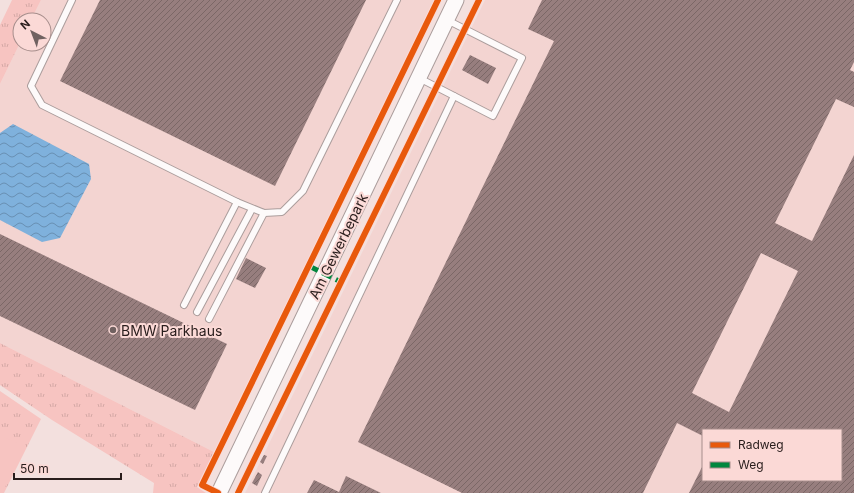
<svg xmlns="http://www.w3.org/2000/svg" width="854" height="493" font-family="Inter,sans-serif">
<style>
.built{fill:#f3d4d1;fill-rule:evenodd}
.grass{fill:url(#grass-tufts)}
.park{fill:#f7c4c1}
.water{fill:url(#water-waves)}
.building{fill:url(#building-hatch);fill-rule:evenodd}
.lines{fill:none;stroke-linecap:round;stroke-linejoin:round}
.service-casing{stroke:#ab9d9c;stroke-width:8}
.tertiary-casing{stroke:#ab9d9c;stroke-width:17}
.service{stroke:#fdfafa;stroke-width:6}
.tertiary{stroke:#fdfafa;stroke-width:15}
.quiet{stroke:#00873e;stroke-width:5;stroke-dasharray:10 5;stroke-linecap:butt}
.cycleway-casing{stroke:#fbd9d6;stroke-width:8}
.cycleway{stroke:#e8590c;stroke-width:6}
.poi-dot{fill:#706160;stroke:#fbd9d6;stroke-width:1.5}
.labels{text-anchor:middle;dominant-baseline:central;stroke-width:4;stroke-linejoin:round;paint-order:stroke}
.street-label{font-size:14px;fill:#291d1c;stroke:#fbd9d6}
.poi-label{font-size:14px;fill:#291d1c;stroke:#fbd9d6;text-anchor:start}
</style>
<defs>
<pattern id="grass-tufts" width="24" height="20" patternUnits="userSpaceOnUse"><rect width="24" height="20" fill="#f7c4c1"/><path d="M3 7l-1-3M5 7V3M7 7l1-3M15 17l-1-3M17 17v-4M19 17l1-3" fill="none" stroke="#d4a8a5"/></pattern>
<pattern id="water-waves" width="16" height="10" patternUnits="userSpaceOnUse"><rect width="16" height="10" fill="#7fb1dc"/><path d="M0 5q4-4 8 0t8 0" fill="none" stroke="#688fb2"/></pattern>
<pattern id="building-hatch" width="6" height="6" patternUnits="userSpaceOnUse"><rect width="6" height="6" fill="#977e7e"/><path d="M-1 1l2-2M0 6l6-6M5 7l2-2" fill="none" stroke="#7b6766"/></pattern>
</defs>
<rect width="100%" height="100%" fill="#f3e0de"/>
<!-- built -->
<g class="built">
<path d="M 41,0 L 434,0 L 214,452 L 0,343 L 0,84 L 20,43 L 44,44 L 44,20 L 31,20 Z"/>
<path d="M 485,0 L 854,0 L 854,493 L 245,493 ZM 703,430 L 841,430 L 841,480 L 703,480 Z"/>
</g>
<!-- grass -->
<g class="grass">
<path d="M 12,0 L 41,0 L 31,20 L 20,20 L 20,43 L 0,84 L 0,25 Z"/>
<path d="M 0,343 L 214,452 L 197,487 L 206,493 L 153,493 L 154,483 L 52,420 L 0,385 Z"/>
<path d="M 0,391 L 41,419 L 4,493 L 0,493 Z"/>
</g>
<!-- park -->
<path class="park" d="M 0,435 L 25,447 L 2,493 L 0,493 Z"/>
<!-- water -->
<path class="water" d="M 13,124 L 89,164 L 91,179 L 60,238 L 42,242 L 0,220 L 0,133 Z"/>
<!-- building -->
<g class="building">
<path d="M 100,0 L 366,0 L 275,186 L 60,81 Z"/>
<path d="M 542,0 L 854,0 L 854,62 L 850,70 L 854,72 L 854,107 L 836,99 L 775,223 L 812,241 L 854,155 L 854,493 L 689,493 L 703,465 L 703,480 L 841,480 L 841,430 L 703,430 L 703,436 L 677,423 L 643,493 L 462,493 L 358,442 L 554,41 L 528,29 ZM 761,253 L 798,271 L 729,412 L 692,393 Z"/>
<path d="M 470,55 L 496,68 L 488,84 L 462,70 Z"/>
<path d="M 0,234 L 227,344 L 195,410 L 0,316 Z"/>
<path d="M 246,258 L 266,268 L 255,288 L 236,279 Z"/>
<path d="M 264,455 L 267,456 L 263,464 L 260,462 Z"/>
<path d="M 258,472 L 262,475 L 257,486 L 252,483 Z"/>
<path d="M 346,476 L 381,493 L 307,493 L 314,480 L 339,492 Z"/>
</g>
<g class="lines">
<defs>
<g id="service">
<path d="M 72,0 L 31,86 L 42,105 L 237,202 L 264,213 L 282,212 L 303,191 L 397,0"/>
<path d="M 419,78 L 493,116 L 522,58 L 447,20"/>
<path d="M 184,305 L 237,202"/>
<path d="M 197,312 L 252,209"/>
<path d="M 209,319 L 264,213"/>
<path d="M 265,493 L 454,96"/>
</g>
<path id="tertiary" d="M 219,493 L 456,0"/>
</defs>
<!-- service casing -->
<use href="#service" class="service-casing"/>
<!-- tertiary casing -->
<use href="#tertiary" class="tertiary-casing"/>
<!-- service -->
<use href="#service" class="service"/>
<!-- tertiary -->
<use href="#tertiary" class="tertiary"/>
<!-- quiet -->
<path class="quiet" d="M 309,266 L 341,282"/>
<defs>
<g id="cycleway">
<path d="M 218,493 L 202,485 L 438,0"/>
<path d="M 238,493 L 479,0"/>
</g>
</defs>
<!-- cycleway casing -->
<use href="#cycleway" class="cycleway-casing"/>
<!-- cycleway -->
<use href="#cycleway" class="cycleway"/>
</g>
<!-- markers -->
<circle class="poi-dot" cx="113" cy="330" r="4"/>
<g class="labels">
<!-- street labels -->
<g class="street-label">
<text transform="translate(338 246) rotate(-64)">Am Gewerbepark</text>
</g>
<!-- poi labels -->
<g class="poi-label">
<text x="121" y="330">BMW Parkhaus</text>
</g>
</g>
<!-- legend -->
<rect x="702" y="429" width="140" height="52" fill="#fbd9d6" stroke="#a78e8c"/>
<rect x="710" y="442" width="20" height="6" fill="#e8590c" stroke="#a78e8c"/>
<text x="738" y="449" font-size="12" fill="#291d1c">Radweg</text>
<rect x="710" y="462" width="20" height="6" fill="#00873e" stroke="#a78e8c"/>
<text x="738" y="469" font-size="12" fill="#291d1c">Weg</text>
<!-- north arrow -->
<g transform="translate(32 32) rotate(318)"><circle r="19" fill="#fbd9d6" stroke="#a78e8c"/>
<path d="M0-3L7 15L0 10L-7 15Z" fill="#706160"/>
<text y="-6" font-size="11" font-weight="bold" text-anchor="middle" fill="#291d1c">N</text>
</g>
<!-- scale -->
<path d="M14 473v6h107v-6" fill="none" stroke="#291d1c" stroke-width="2"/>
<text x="20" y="473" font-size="12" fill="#291d1c" stroke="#fbd9d6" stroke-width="3" paint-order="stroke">50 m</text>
</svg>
